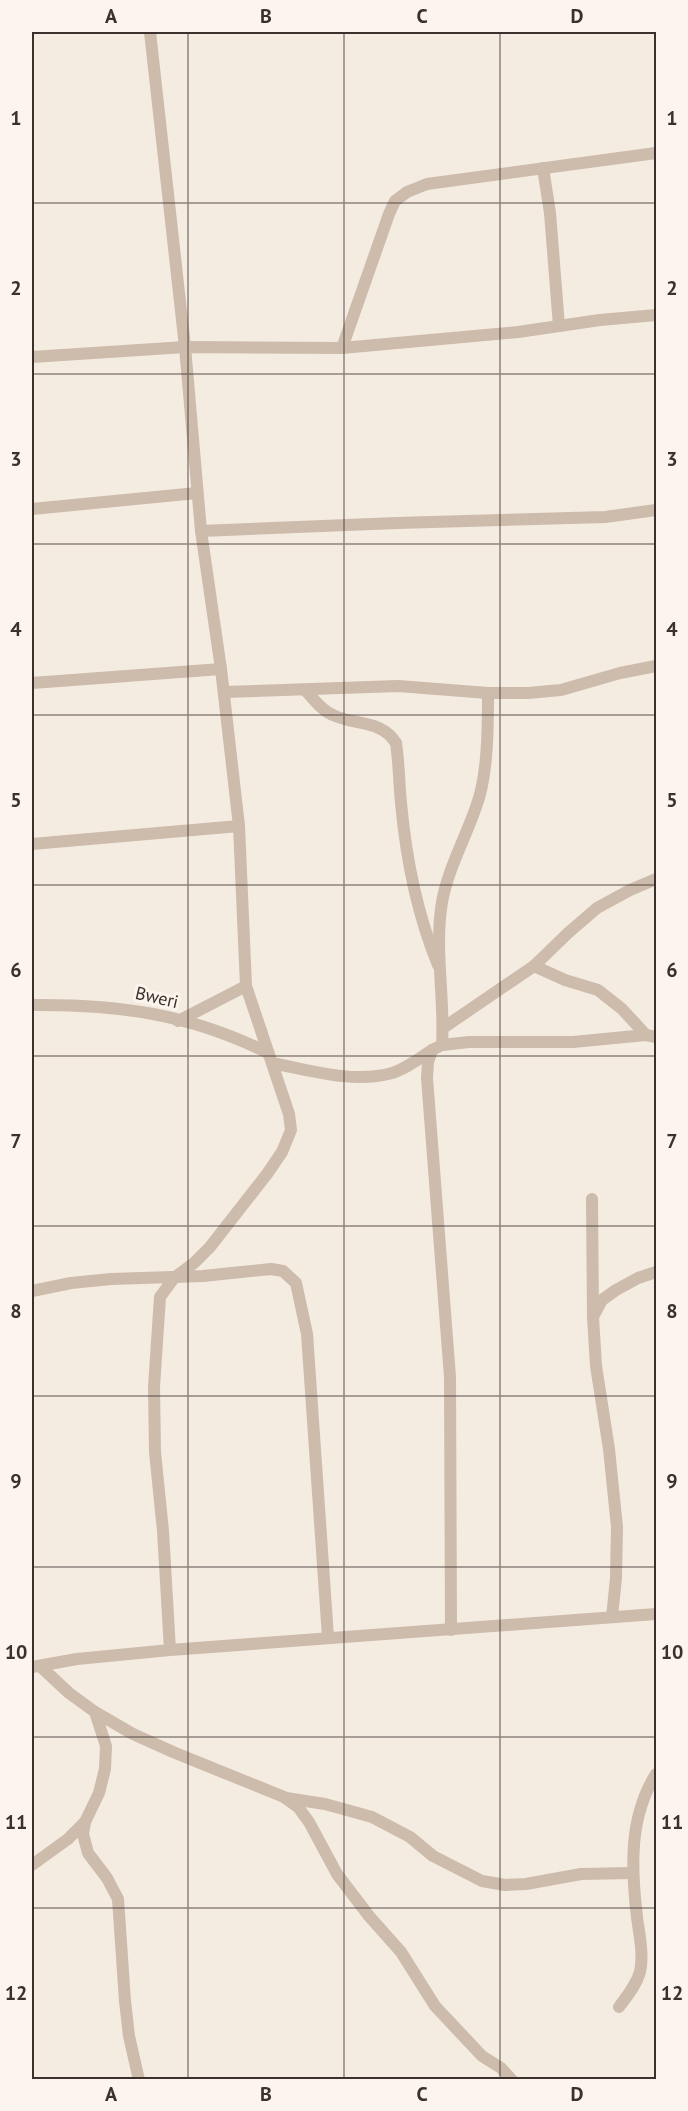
<svg xmlns="http://www.w3.org/2000/svg" width="688" height="2111" font-family="'PT Sans',sans-serif">
<style>
.lines{fill:none;stroke-linecap:round;stroke-linejoin:round}
.street{stroke:#cdbbac;stroke-width:12}
.grid{fill:none;stroke:#3b302b;stroke-width:1.5;stroke-opacity:0.55}
.labels{text-anchor:middle;dominant-baseline:central;stroke-width:6;stroke-linejoin:round;paint-order:stroke}
.street-label{font-size:18px;fill:#3b302b;stroke:#fbf5ee}
.neatline{fill:none;stroke:#3b302b;stroke-width:2}
.grid-label{font-size:20px;text-anchor:middle;font-weight:bold;fill:#3b302b}
</style>
<rect width="100%" height="100%" fill="#f4ebe1"/>
<g class="lines">
<!-- street -->
<g class="street">
<path d="M 150,32 L 185,347 L 201,531 L 221,669 L 239,826 L 246,986 L 289,1114 L 291,1130 L 282,1152 L 267,1174 L 210,1247 L 194,1263 L 174,1278 L 160,1297 L 154,1387 L 155,1452 L 163,1531 L 170,1650"/>
<path d="M 543,168 L 550,213 L 559,326"/>
<path d="M 342,348 L 389,214 L 395,201 L 407,192 L 427,184 L 656,153"/>
<path d="M 32,357 L 185,347 L 342,348 L 518,332 L 600,320 L 656,315"/>
<path d="M 32,509 L 197,493"/>
<path d="M 201,531 L 397,523 L 605,517 L 656,510"/>
<path d="M 32,683 L 221,669"/>
<path d="M 305,690 C 313,698 322,711 333,715 C 355,726 381,719 396,743 C 399,763 399,783 401,803 C 406,858 417,914 438,965"/>
<path d="M 224,692 L 398,686 L 488,693 L 528,693 L 561,690 L 620,673 L 656,666"/>
<path d="M 32,844 L 239,826"/>
<path d="M 534,966 L 565,980 L 598,990 L 622,1009 L 646,1035"/>
<path d="M 32,1005 C 117,1004 191,1014 268,1053"/>
<path d="M 178,1021 L 246,986"/>
<path d="M 443,1028 L 534,966 L 568,933 L 597,908 L 630,890 L 656,879"/>
<path d="M 442,1045 C 445,998 434,949 442,902 C 448,869 465,839 476,807 C 488,776 488,727 488,693"/>
<path d="M 272,1063 C 309,1070 354,1084 392,1073 C 406,1069 420,1058 432,1050"/>
<path d="M 592,1199 L 593,1316"/>
<path d="M 32,1291 L 71,1283 L 111,1279 L 203,1276 L 271,1269 L 283,1271 L 296,1283 L 307,1334 L 328,1637"/>
<path d="M 612,1617 L 616,1578 L 617,1527 L 609,1449 L 596,1366 L 593,1317 L 602,1300 L 616,1290 L 638,1278 L 656,1272"/>
<path d="M 451,1630 L 450,1377 L 427,1078 L 428,1062 L 432,1050 L 442,1045 L 469,1042 L 573,1042 L 646,1035 L 656,1037"/>
<path d="M 40,1666 L 69,1693 L 95,1712 L 106,1746 L 105,1769 L 99,1793 L 85,1822 L 83,1834 L 88,1853 L 107,1878 L 118,1899 L 125,2001 L 129,2036 L 139,2080"/>
<path d="M 32,1667 L 77,1659 L 170,1650 L 656,1614"/>
<path d="M 95,1712 L 133,1734 L 173,1752 L 284,1797 L 298,1807 L 309,1822 L 337,1874 L 369,1916 L 401,1952 L 435,2006 L 482,2056 L 501,2068 L 512,2080"/>
<path d="M 286,1798 L 325,1804 L 372,1817 L 410,1837 L 433,1856 L 482,1881 L 505,1885 L 526,1884 L 581,1874 L 632,1873"/>
<path d="M 32,1865 L 68,1839 L 85,1822"/>
<path d="M 619,2007 C 627,1996 636,1986 640,1972 C 644,1954 639,1934 637,1917 C 631,1867 629,1817 656,1774"/>
</g>
</g>
<!-- grid -->
<path class="grid" d="M 188,32 L 188,2080M 344,32 L 344,2080M 500,32 L 500,2080M 32,203 L 656,203M 32,374 L 656,374M 32,544 L 656,544M 32,715 L 656,715M 32,885 L 656,885M 32,1056 L 656,1056M 32,1226 L 656,1226M 32,1396 L 656,1396M 32,1567 L 656,1567M 32,1737 L 656,1737M 32,1908 L 656,1908"/>
<g class="labels">
<!-- street labels -->
<g class="street-label">
<text transform="translate(157 997) rotate(13)">Bweri</text>
</g>
</g>
<!-- border -->
<rect width="688" height="2111" fill="none" stroke="#fbf5ee" stroke-width="66"/>
<rect x="33" y="33" width="622" height="2045" class="neatline"/>
<g class="grid-label">
<text x="111" y="23">A</text>
<text x="266" y="23">B</text>
<text x="422" y="23">C</text>
<text x="577" y="23">D</text>
<text x="16" y="125">1</text>
<text x="672" y="125">1</text>
<text x="16" y="295">2</text>
<text x="672" y="295">2</text>
<text x="16" y="466">3</text>
<text x="672" y="466">3</text>
<text x="16" y="636">4</text>
<text x="672" y="636">4</text>
<text x="16" y="807">5</text>
<text x="672" y="807">5</text>
<text x="16" y="977">6</text>
<text x="672" y="977">6</text>
<text x="16" y="1148">7</text>
<text x="672" y="1148">7</text>
<text x="16" y="1318">8</text>
<text x="672" y="1318">8</text>
<text x="16" y="1488">9</text>
<text x="672" y="1488">9</text>
<text x="16" y="1659">10</text>
<text x="672" y="1659">10</text>
<text x="16" y="1829">11</text>
<text x="672" y="1829">11</text>
<text x="16" y="2000">12</text>
<text x="672" y="2000">12</text>
<text x="111" y="2101">A</text>
<text x="266" y="2101">B</text>
<text x="422" y="2101">C</text>
<text x="577" y="2101">D</text>
</g>
</svg>
